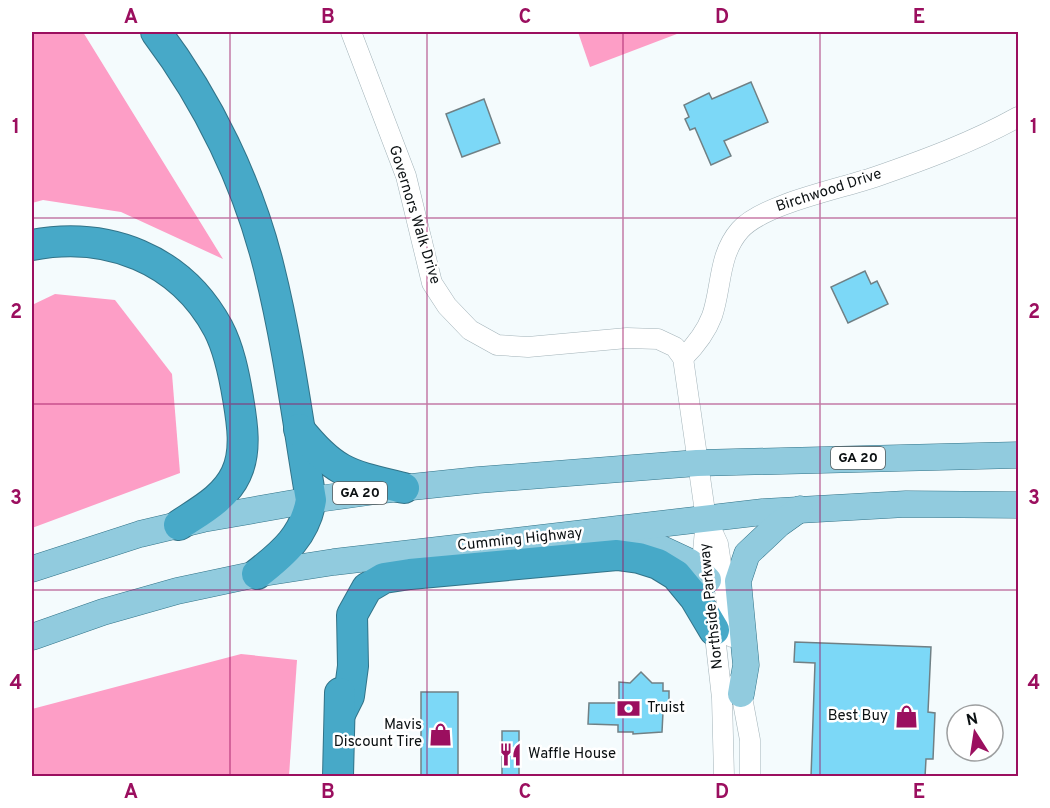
<svg xmlns="http://www.w3.org/2000/svg" width="1050" height="808" font-family="Overpass,sans-serif">
<style>
.forest{fill:#fd9ec6}
.building{fill:#7cd8f7;stroke:#708085;stroke-width:1.5}
.lines{fill:none;stroke-linecap:round;stroke-linejoin:round}
.minor-casing{stroke:#a3b3b9;stroke-width:21}
.major-casing{stroke:#327388;stroke-width:27}
.highway-casing{stroke:#327388;stroke-width:32}
.minor{stroke:#fff;stroke-width:20}
.major{stroke:#91cbde;stroke-width:26}
.highway{stroke:#47a9c8;stroke-width:30}
.grid{fill:none;stroke:#9b0f5f;stroke-width:1.5;stroke-opacity:0.55}
.labels{text-anchor:middle;dominant-baseline:central;stroke-width:5;stroke-linejoin:round;paint-order:stroke}
.shield{fill:#fff;stroke:#545859;stroke-width:1.5}
.shield-label{font-size:14px;font-weight:bold;fill:#0b1012}
.street-label{font-size:15px;fill:#0b1012;stroke:#fff}
.poi-label{font-size:15px;fill:#0b1012;stroke:#fff;text-anchor:start}
.neatline{fill:none;stroke:#9b0f5f;stroke-width:2}
.grid-label{font-size:20px;text-anchor:middle;font-weight:bold;fill:#9b0f5f}
</style>
<rect width="100%" height="100%" fill="#f4fbfd"/>
<!-- forest -->
<g class="forest">
<path d="M 32,32 L 83,32 L 223,259 L 121,212 L 43,200 L 32,203 Z"/>
<path d="M 578,32 L 682,32 L 590,67 Z"/>
<path d="M 55,294 L 115,300 L 172,374 L 180,473 L 32,528 L 32,305 Z"/>
<path d="M 241,654 L 297,660 L 289,776 L 32,776 L 32,709 Z"/>
</g>
<!-- building -->
<g class="building">
<path d="M 751,82 L 768,122 L 724,141 L 731,156 L 711,165 L 695,128 L 690,130 L 685,119 L 689,117 L 684,105 L 709,93 L 712,99 Z"/>
<path d="M 484,99 L 500,143 L 462,157 L 446,114 Z"/>
<path d="M 865,271 L 871,284 L 877,281 L 888,304 L 848,323 L 831,287 Z"/>
<path d="M 795,642 L 931,647 L 928,712 L 935,713 L 933,759 L 926,759 L 925,777 L 811,777 L 815,663 L 794,662 Z"/>
<path d="M 641,672 L 652,683 L 663,683 L 663,691 L 669,691 L 669,712 L 663,712 L 662,732 L 633,734 L 633,732 L 618,732 L 618,725 L 588,724 L 589,703 L 619,703 L 619,682 L 630,683 Z"/>
<rect x="421" y="692" width="37" height="85"/>
<rect x="502" y="731" width="17" height="46"/>
</g>
<g class="lines">
<defs>
<g id="minor">
<path d="M 351,32 L 406,176 L 432,283 L 447,306 L 470,330 L 497,345 L 528,347 L 627,338 L 658,339 L 675,347 L 683,358 L 706,519 L 703,552 L 708,583"/>
<path d="M 683,358 C 695,346 706,332 712,316 C 722,287 718,255 740,230 C 763,204 840,189 875,177 C 924,160 973,142 1018,117"/>
<path d="M 707,520 L 718,544 L 732,637"/>
<path d="M 713,618 L 722,698 L 724,776"/>
<path d="M 739,681 L 750,740 L 750,776"/>
</g>
<g id="major">
<path d="M 613,534 L 660,548 L 690,562 L 708,580"/>
<path d="M 32,569 L 140,534 L 203,519 L 311,500 L 383,490 L 478,480 L 697,463 L 1018,455"/>
<path d="M 32,637 L 103,612 L 177,591 L 257,574 L 334,562 L 763,512 L 906,504 L 1018,505"/>
<path d="M 741,694 L 746,665 L 738,581 L 747,554 L 779,524 L 800,509"/>
</g>
<g id="highway">
<path d="M 156,32 C 208,101 248,183 269,268 C 288,344 298,423 311,500 C 305,535 284,553 257,574"/>
<path d="M 32,245 C 107,231 180,258 218,328 C 229,349 234,374 238,398 C 242,422 247,451 236,474 C 225,498 200,511 179,525"/>
<path d="M 299,429 C 335,474 350,475 404,488"/>
<path d="M 341,712 L 349,696 L 353,666 L 352,615 L 367,588 L 384,578 L 410,574 L 617,555 L 639,558 L 658,564 L 676,575 L 695,598 L 714,630"/>
<path d="M 338,776 L 340,693"/>
</g>
</defs>
<!-- minor casing -->
<use href="#minor" class="minor-casing"/>
<!-- major casing -->
<use href="#major" class="major-casing"/>
<!-- highway casing -->
<use href="#highway" class="highway-casing"/>
<!-- minor -->
<use href="#minor" class="minor"/>
<!-- major -->
<use href="#major" class="major"/>
<!-- highway -->
<use href="#highway" class="highway"/>
</g>
<!-- grid -->
<path class="grid" d="M 230,32 L 230,776M 427,32 L 427,776M 623,32 L 623,776M 820,32 L 820,776M 32,218 L 1018,218M 32,404 L 1018,404M 32,590 L 1018,590"/>
<!-- icons -->
<defs>
<symbol id="bank-bare" viewBox="-9 -9 18 18"><path d="M-6-4H6V4H-6ZM0-2.3a2.3 2.3 0 1 0 0 4.6a2.3 2.3 0 1 0 0-4.6Z" fill="#9b0f5f" stroke="#fff" stroke-width="2.5" paint-order="stroke"/></symbol>
<symbol id="shop-bare" viewBox="-9 -9 18 18"><path d="M-5-2.5h2.3a2.7 3.5 0 0 1 5.4 0H5L5.5 6h-11ZM-1.5-2.5h3a1.5 2.3 0 0 0-3 0Z" fill="#9b0f5f" stroke="#fff" stroke-width="2.5" paint-order="stroke"/></symbol>
<symbol id="restaurant-bare" viewBox="-9 -9 18 18"><path d="M-5-6h1v4h1v-4h1v4h1v-4h1v5L-1.5 .5V6h-2V.5L-5-1ZM5-6V6H3V1.5H1.5Q1.5-4 5-6Z" fill="#9b0f5f" stroke="#fff" stroke-width="2.5" paint-order="stroke"/></symbol>
</defs>
<g fill-rule="evenodd">
<use href="#bank-bare" x="612" y="692" width="33" height="33"/>
<use href="#shop-bare" x="890" y="700" width="33" height="33"/>
<use href="#shop-bare" x="424" y="718" width="33" height="33"/>
<use href="#restaurant-bare" x="494" y="738" width="33" height="33"/>
</g>
<g class="labels">
<!-- shield labels -->
<g class="shield">
<rect x="831" y="447" width="54" height="22" rx="4.5"/>
<rect x="333" y="482" width="54" height="22" rx="4.5"/>
</g>
<g class="shield-label">
<text x="858" y="458">GA 20</text>
<text x="360" y="493">GA 20</text>
</g>
<!-- street labels -->
<g class="street-label">
<text transform="translate(829 191) rotate(-18)">Birchwood Drive</text>
<text transform="translate(414 215) rotate(73)">Governors Walk Drive</text>
<text transform="translate(520 540) rotate(-6)">Cumming Highway</text>
<text transform="translate(712 606) rotate(-96)">Northside Parkway</text>
</g>
<!-- poi labels -->
<g class="poi-label">
<text x="647" y="708">Truist</text>
<text x="888" y="716" text-anchor="end">Best Buy</text>
<text x="422" y="725" text-anchor="end">Mavis<tspan x="422" dy="17">Discount Tire</tspan></text>
<text x="528" y="754">Waffle House</text>
</g>
</g>
<!-- border -->
<rect width="1050" height="808" fill="none" stroke="#ffffff" stroke-width="66"/>
<!-- north arrow -->
<g transform="translate(975 733) rotate(348)"><circle r="28" fill="#ffffff" stroke="#9d9fa0" stroke-width="1.5"/>
<path d="M0-4.5L10 22L0 15L-10 22Z" fill="#9b0f5f"/>
<text y="-9" font-size="16" font-weight="bold" text-anchor="middle" fill="#0b1012">N</text>
</g>
<rect x="33" y="33" width="984" height="742" class="neatline"/>
<g class="grid-label">
<text x="131" y="23">A</text>
<text x="328" y="23">B</text>
<text x="525" y="23">C</text>
<text x="722" y="23">D</text>
<text x="919" y="23">E</text>
<text x="16" y="133">1</text>
<text x="1034" y="133">1</text>
<text x="16" y="318">2</text>
<text x="1034" y="318">2</text>
<text x="16" y="504">3</text>
<text x="1034" y="504">3</text>
<text x="16" y="689">4</text>
<text x="1034" y="689">4</text>
<text x="131" y="798">A</text>
<text x="328" y="798">B</text>
<text x="525" y="798">C</text>
<text x="722" y="798">D</text>
<text x="919" y="798">E</text>
</g>
</svg>
